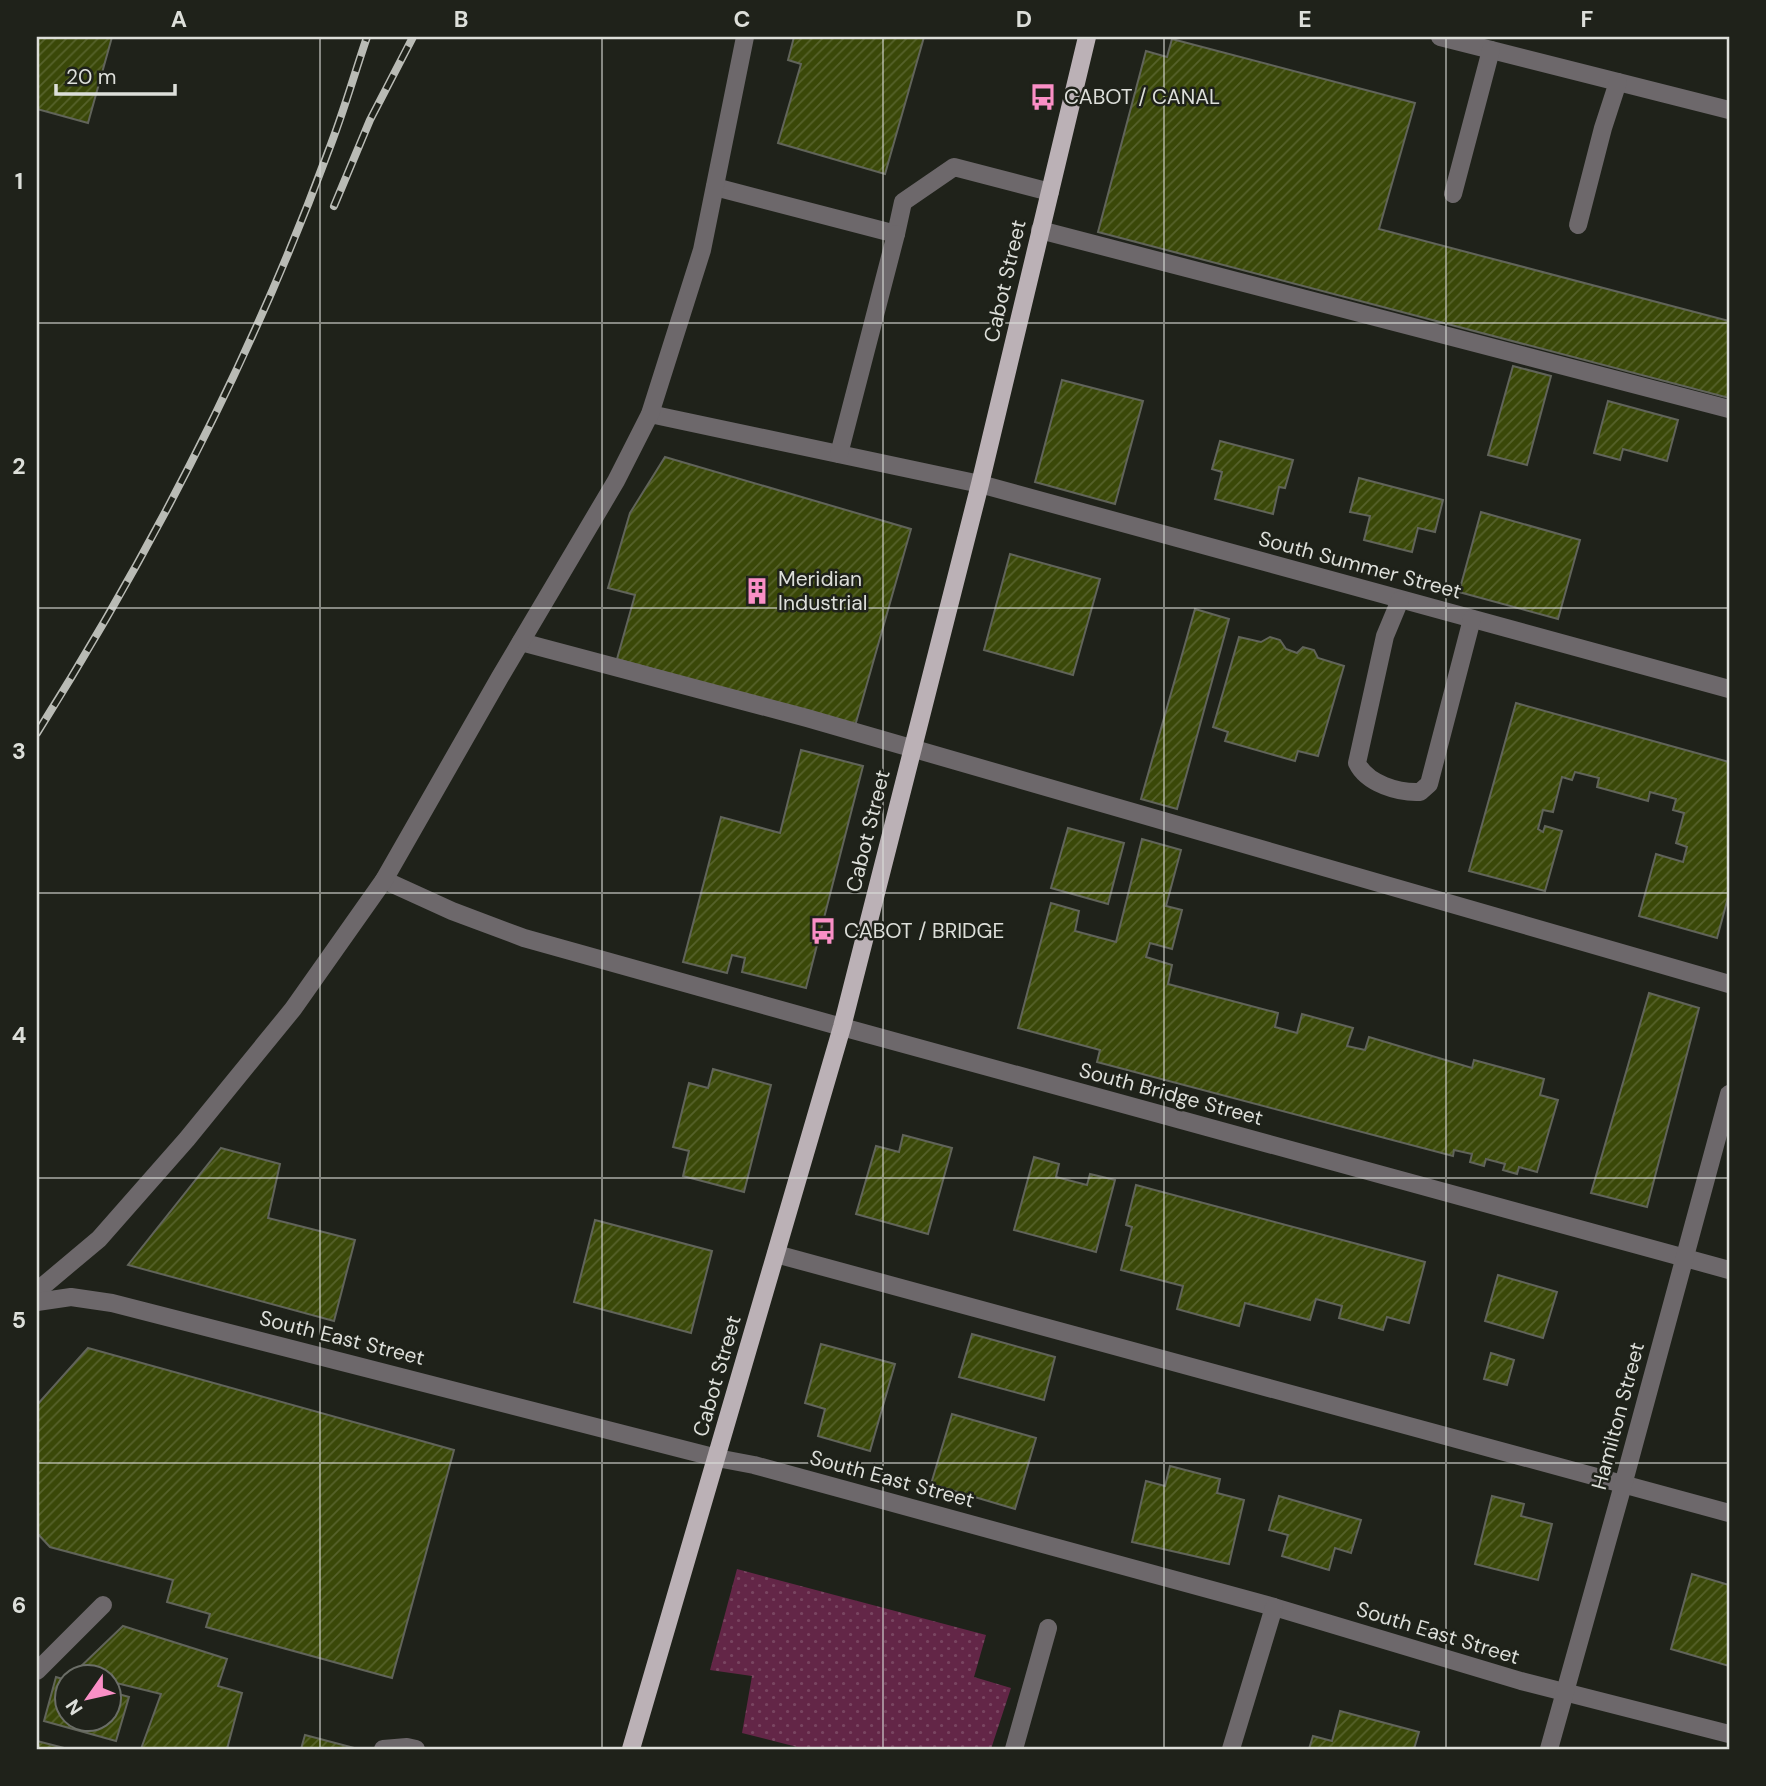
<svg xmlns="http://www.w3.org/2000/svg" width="1766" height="1786" font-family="'DM Sans',sans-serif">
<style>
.green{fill:url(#green-dots)}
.building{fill:url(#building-hatch);stroke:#61645a;stroke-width:2}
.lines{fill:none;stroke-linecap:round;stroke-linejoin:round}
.minor{stroke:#6d686b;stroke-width:18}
.major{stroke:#bbb1b6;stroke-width:18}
.rail-casing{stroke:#b9bbb5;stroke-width:8}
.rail{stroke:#1f221a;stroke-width:5;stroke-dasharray:16;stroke-linecap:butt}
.grid{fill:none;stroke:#dddfda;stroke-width:2;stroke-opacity:0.55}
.labels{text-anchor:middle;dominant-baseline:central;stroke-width:5;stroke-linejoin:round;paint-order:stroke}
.poi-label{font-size:21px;fill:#dddfda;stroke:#1f221a;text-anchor:start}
.street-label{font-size:21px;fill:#dddfda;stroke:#1f221a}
.neatline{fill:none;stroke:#dddfda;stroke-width:2.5}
.grid-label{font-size:23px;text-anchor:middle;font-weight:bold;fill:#dddfda}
</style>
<defs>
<pattern id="green-dots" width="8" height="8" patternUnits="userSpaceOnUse" patternTransform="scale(1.75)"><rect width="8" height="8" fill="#632647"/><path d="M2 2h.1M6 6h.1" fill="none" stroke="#794561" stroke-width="1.8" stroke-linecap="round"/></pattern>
<pattern id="building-hatch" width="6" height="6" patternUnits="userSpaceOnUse" patternTransform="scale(1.75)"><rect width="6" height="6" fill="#3a4808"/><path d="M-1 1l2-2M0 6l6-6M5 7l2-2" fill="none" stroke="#56622b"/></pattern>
</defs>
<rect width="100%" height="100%" fill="#1f221a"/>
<!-- green -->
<path class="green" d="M 737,1569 L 986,1635 L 974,1677 L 1011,1688 L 991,1749 L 805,1749 L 742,1733 L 752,1676 L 710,1670 Z"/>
<!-- building -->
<g class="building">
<path d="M 37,37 L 112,37 L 88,123 L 37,109 Z"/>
<path d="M 794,37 L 924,37 L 885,174 L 778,143 L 801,64 L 788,60 Z"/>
<path d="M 1172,39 L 1415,103 L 1379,229 L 1729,321 L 1729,398 L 1098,232 L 1146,51 L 1167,57 Z"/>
<path d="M 1513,366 L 1551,376 L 1527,465 L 1488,455 Z"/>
<path d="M 1062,380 L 1143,401 L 1115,504 L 1035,482 Z"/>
<path d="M 1608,401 L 1678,420 L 1667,461 L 1623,449 L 1620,460 L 1594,453 Z"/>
<path d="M 1220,441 L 1293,460 L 1285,488 L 1279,487 L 1273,514 L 1215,499 L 1222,472 L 1212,469 Z"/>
<path d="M 665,457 L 911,529 L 855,726 L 617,659 L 635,595 L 608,588 L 630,513 Z"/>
<path d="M 1359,478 L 1443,500 L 1435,532 L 1418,528 L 1412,552 L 1364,540 L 1370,516 L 1350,512 Z"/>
<path d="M 1481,512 L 1580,540 L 1558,619 L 1459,592 Z"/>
<path d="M 1010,554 L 1100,579 L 1073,675 L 984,650 Z"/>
<path d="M 1195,609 L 1229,619 L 1177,809 L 1141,799 Z"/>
<path d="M 1239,637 L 1261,642 L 1270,637 L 1280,640 L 1286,649 L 1297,653 L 1303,647 L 1314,650 L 1318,658 L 1344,666 L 1318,756 L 1298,751 L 1295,761 L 1225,741 L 1228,732 L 1213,727 Z"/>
<path d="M 1516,703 L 1729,762 L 1729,894 L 1717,938 L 1639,916 L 1656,854 L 1683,862 L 1687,847 L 1676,843 L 1684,813 L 1673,810 L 1676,799 L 1650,792 L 1648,801 L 1597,787 L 1599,778 L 1575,772 L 1572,780 L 1562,777 L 1553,812 L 1543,810 L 1538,829 L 1543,832 L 1545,826 L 1562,831 L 1545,891 L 1469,871 Z"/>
<path d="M 801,750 L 863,766 L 806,988 L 742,972 L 745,958 L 732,955 L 727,973 L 683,962 L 721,817 L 780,833 Z"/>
<path d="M 1068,828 L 1124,843 L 1108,904 L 1051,888 Z"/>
<path d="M 1142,839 L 1181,850 L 1166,906 L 1182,910 L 1172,949 L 1150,943 L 1146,957 L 1172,965 L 1168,984 L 1278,1013 L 1275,1027 L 1297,1033 L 1302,1014 L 1353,1028 L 1347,1046 L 1365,1050 L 1369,1037 L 1472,1068 L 1474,1060 L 1544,1079 L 1540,1095 L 1558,1100 L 1537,1172 L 1519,1167 L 1517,1174 L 1503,1170 L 1505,1164 L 1486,1159 L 1484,1166 L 1470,1162 L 1472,1154 L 1454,1150 L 1453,1156 L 1097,1062 L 1100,1050 L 1018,1028 L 1051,903 L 1079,911 L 1075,931 L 1116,942 Z"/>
<path d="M 1649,993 L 1699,1008 L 1647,1207 L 1591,1193 Z"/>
<path d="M 713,1069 L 771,1085 L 744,1192 L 683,1176 L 689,1151 L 673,1147 L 689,1083 L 708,1088 Z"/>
<path d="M 903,1135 L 952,1148 L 928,1234 L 856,1214 L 876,1146 L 899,1152 Z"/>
<path d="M 221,1148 L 280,1164 L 268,1218 L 355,1240 L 334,1321 L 128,1265 Z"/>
<path d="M 1034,1157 L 1059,1164 L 1056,1177 L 1087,1185 L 1090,1174 L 1115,1180 L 1096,1252 L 1014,1230 Z"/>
<path d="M 1136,1185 L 1425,1262 L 1409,1323 L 1387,1317 L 1383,1330 L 1339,1318 L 1342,1306 L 1316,1299 L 1310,1320 L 1245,1303 L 1239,1326 L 1177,1309 L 1183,1286 L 1121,1270 L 1132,1227 L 1126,1225 Z"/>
<path d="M 595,1220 L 712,1251 L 691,1333 L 574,1302 Z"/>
<path d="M 1498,1275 L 1557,1292 L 1543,1338 L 1485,1321 Z"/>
<path d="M 972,1334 L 1055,1357 L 1044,1400 L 959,1377 Z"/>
<path d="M 821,1344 L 895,1364 L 870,1451 L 818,1436 L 825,1409 L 805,1403 Z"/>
<path d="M 88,1348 L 454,1450 L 392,1678 L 206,1627 L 210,1614 L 167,1602 L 173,1580 L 50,1547 L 37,1533 L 37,1405 Z"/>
<path d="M 1491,1353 L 1514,1360 L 1507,1385 L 1484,1379 Z"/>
<path d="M 952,1414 L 1036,1438 L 1015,1509 L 931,1484 Z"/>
<path d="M 1170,1466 L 1220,1479 L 1217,1493 L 1244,1500 L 1229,1564 L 1132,1542 L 1146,1481 L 1165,1486 Z"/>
<path d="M 1279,1496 L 1361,1520 L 1351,1553 L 1335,1548 L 1329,1570 L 1282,1556 L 1288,1535 L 1269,1530 Z"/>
<path d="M 1492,1496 L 1524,1504 L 1521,1516 L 1552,1524 L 1538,1580 L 1475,1564 Z"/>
<path d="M 1692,1574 L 1729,1585 L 1729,1666 L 1671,1649 Z"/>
<path d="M 123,1626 L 227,1659 L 218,1686 L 242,1693 L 227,1749 L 141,1749 L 161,1694 L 108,1681 L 108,1678 L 96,1678 L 75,1672 Z"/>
<path d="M 56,1677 L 66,1680 L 66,1720 L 108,1720 L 108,1691 L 129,1697 L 116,1741 L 44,1721 Z"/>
<path d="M 1340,1711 L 1419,1732 L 1414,1749 L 1309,1749 L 1313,1736 L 1332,1741 Z"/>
<path d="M 305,1735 L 358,1749 L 301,1749 Z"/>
<path d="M 37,1741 L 68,1749 L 37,1749 Z"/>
</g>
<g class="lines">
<!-- minor -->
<g class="minor">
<path d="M 1440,37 L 1729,110"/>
<path d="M 715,187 L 896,234 L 903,202 L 954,167 L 1050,192"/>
<path d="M 1453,194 L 1491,50"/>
<path d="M 1578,225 L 1603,128 L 1618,82"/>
<path d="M 1040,230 L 1729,409"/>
<path d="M 650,414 L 980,484 L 1729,689"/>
<path d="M 839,454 L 896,234"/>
<path d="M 1400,600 L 1385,636 L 1357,763 C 1367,784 1399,793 1420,792 L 1429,784 L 1472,619"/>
<path d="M 521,642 L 807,718 L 1729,984"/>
<path d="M 384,880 L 452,911 L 524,938 L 842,1027 L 1729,1270"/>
<path d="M 776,1254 L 1729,1513"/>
<path d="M 37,1291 L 99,1239 L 187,1139 L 293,1009 L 384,880 L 500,677 L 616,481 L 650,414 L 702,250 L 745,37"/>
<path d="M 37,1302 L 71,1297 L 112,1303 L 717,1458 L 754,1465 L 1274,1607 L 1521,1681 L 1729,1734"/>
<path d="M 37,1671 L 103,1605"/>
<path d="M 383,1749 L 407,1747 L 416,1749"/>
<path d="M 1014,1749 L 1048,1628"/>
<path d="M 1231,1749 L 1274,1607"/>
<path d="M 1549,1749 L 1623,1485 L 1729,1094"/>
</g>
<!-- major -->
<path class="major" d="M 631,1749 L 842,1027 L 980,484 L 1087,37"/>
<defs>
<g id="rail">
<path d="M 334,206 L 370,120 L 413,37"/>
<path d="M 37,733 C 152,550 253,355 328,152 C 343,114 354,75 367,37"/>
</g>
</defs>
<!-- rail casing -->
<use href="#rail" class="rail-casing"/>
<!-- rail -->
<use href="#rail" class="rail"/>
</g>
<!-- grid -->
<path class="grid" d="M 320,37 L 320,1749M 602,37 L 602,1749M 883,37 L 883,1749M 1164,37 L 1164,1749M 1446,37 L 1446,1749M 37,323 L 1729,323M 37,608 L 1729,608M 37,893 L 1729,893M 37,1178 L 1729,1178M 37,1463 L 1729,1463"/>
<!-- icons -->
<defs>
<symbol id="bus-bare" viewBox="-9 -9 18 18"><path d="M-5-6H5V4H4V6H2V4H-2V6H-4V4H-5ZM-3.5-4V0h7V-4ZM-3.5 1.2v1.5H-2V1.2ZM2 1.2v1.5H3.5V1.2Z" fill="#fa8fc6" stroke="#1f221a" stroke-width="2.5" paint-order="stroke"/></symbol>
<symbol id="building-bare" viewBox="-9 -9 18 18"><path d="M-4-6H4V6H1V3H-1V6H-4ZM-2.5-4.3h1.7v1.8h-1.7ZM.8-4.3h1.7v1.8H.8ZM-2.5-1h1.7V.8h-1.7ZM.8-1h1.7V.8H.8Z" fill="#fa8fc6" stroke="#1f221a" stroke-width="2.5" paint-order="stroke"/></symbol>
</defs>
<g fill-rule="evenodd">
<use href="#bus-bare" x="1024" y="78" width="38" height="38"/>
<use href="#building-bare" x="738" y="572" width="38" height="38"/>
<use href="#bus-bare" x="804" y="912" width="38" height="38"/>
</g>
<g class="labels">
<!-- poi labels -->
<g class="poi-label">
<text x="1064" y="97">CABOT / CANAL</text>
<text x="778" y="579">Meridian<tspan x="778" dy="24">Industrial</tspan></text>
<text x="844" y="931">CABOT / BRIDGE</text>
</g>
<!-- street labels -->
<g class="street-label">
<text transform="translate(1005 281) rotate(-77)">Cabot Street</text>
<text transform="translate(1360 565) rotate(15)">South Summer Street</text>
<text transform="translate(868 831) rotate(-76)">Cabot Street</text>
<text transform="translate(1171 1094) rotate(15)">South Bridge Street</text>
<text transform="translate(342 1338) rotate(14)">South East Street</text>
<text transform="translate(717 1376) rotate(-74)">Cabot Street</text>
<text transform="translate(1618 1416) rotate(-75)">Hamilton Street</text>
<text transform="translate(892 1479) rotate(15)">South East Street</text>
<text transform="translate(1438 1633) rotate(17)">South East Street</text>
</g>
</g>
<!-- border -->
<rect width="1766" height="1786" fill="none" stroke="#1f221a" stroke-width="77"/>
<!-- north arrow -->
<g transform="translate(88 1698) rotate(236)"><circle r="33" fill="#1f221a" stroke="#6b6e67" stroke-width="2"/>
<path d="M0-5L12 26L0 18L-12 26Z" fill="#fa8fc6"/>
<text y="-10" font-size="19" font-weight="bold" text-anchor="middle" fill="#dddfda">N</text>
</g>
<!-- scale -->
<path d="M56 84v10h119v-10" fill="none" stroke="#dddfda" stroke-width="3.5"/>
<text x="66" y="84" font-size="21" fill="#dddfda" stroke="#1f221a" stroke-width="5" paint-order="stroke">20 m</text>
<rect x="38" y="38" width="1690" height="1710" class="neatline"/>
<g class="grid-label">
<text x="179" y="27">A</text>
<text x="461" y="27">B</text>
<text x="742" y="27">C</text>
<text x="1024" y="27">D</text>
<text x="1305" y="27">E</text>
<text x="1587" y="27">F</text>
<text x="19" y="189">1</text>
<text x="19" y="474">2</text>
<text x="19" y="759">3</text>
<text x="19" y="1043">4</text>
<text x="19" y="1328">5</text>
<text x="19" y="1613">6</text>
</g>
</svg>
